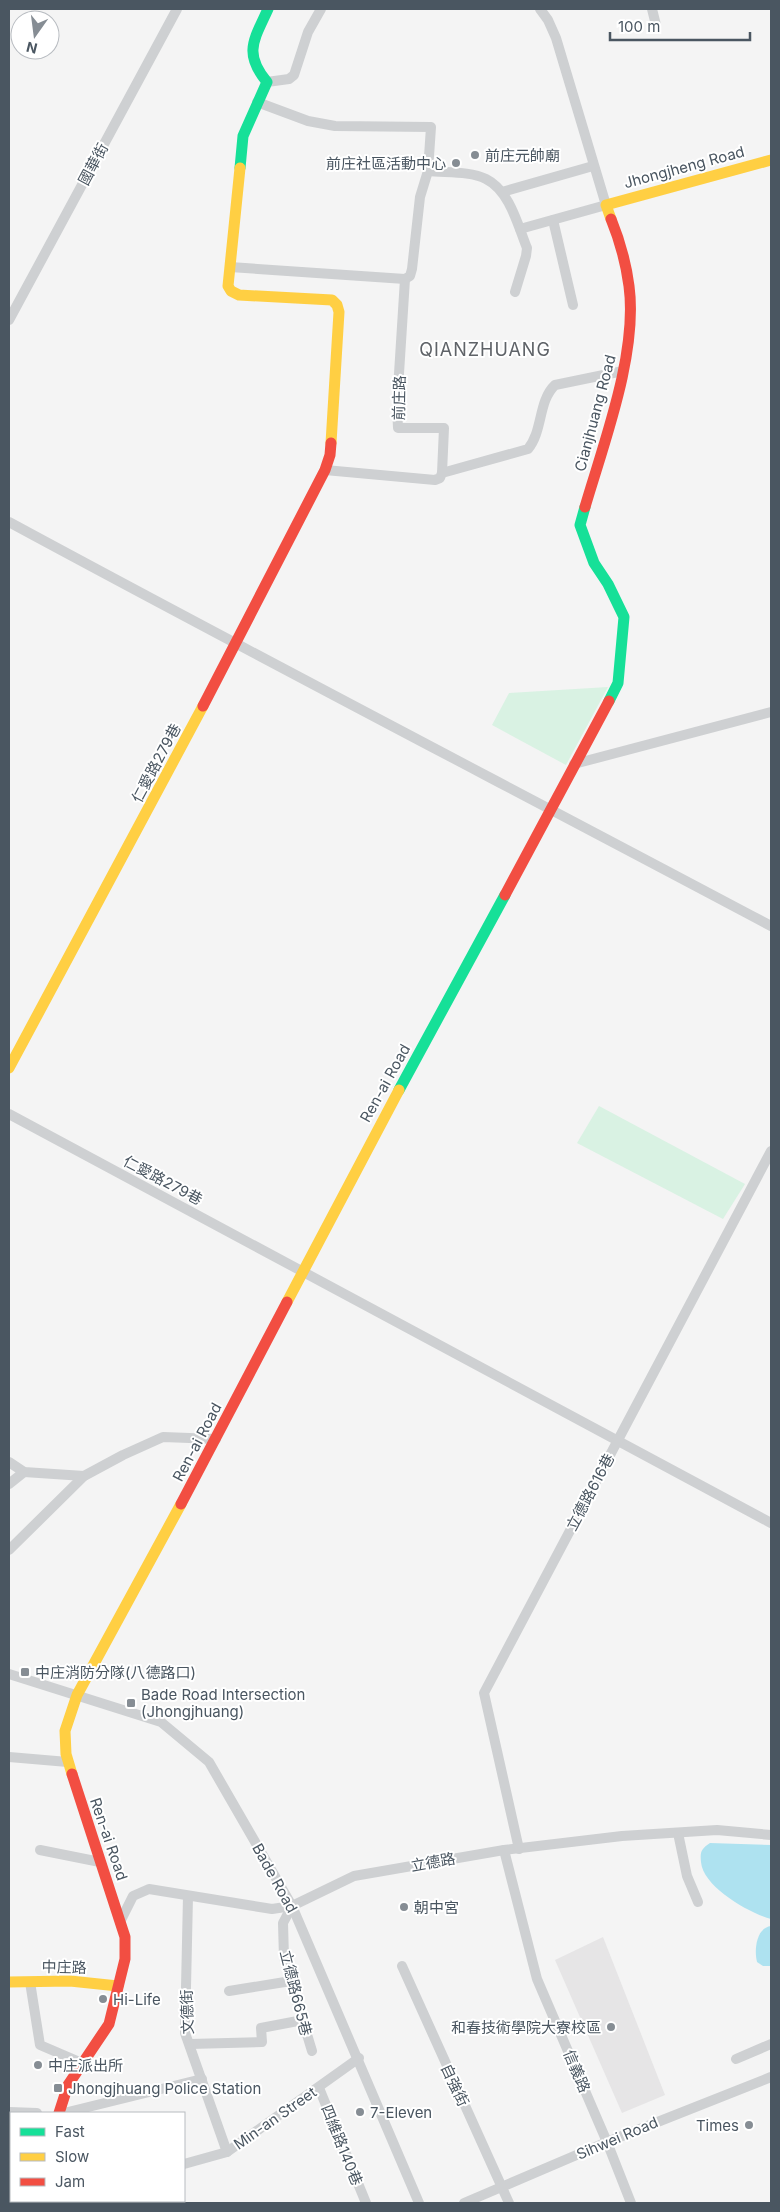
<svg xmlns="http://www.w3.org/2000/svg" width="780" height="2212" font-family="Inter,'Noto Sans TC',sans-serif">
<style>
.education{fill:#e6e5e6}
.green{fill:#d9f2e3}
.water{fill:#aee2f0}
.lines{fill:none;stroke-linecap:round;stroke-linejoin:round}
.street{stroke:#ced0d2;stroke-width:10}
.fast{stroke:#16e098;stroke-width:11}
.slow{stroke:#ffcf43;stroke-width:11}
.jam{stroke:#f24e42;stroke-width:11}
.poi-dot{fill:#868d94;stroke:#fff;stroke-width:2}
.labels{text-anchor:middle;dominant-baseline:central;stroke-width:4;stroke-linejoin:round;paint-order:stroke}
.poi-label{font-size:15px;fill:#4a5661;stroke:#fff;text-anchor:start}
.street-label{font-size:15px;fill:#4a5661;stroke:#fff}
.quarter-label{font-size:18px;letter-spacing:1px;fill:#5f6368;stroke:#fff}
</style>
<rect width="100%" height="100%" fill="#f4f4f4"/>
<!-- education -->
<path class="education" d="M 603,1937 L 665,2095 L 622,2113 L 555,1960 Z"/>
<!-- green -->
<g class="green">
<path d="M 608,687 L 566,765 L 492,725 L 509,693 Z"/>
<path d="M 599,1106 L 745,1184 L 723,1219 L 577,1143 Z"/>
</g>
<!-- water -->
<g class="water">
<path d="M 710,1843 L 771,1845 L 771,1919 C 749,1913 703,1887 701,1862 C 700,1852 701,1849 710,1843 Z"/>
<path d="M 771,1926 L 771,1966 L 763,1966 L 757,1962 C 754,1950 756,1928 771,1926 Z"/>
</g>
<g class="lines">
<!-- street -->
<g class="street">
<path d="M 652,9 L 656,25"/>
<path d="M 267,82 L 289,79 L 294,75 L 308,32 L 321,9"/>
<path d="M 428,171 C 446,173 470,171 486,179 C 510,191 518,226 527,248 L 526,256 L 515,292"/>
<path d="M 502,192 L 593,166"/>
<path d="M 553,220 L 573,305"/>
<path d="M 520,229 L 606,205 L 556,38 L 548,20 L 540,9"/>
<path d="M 230,267 L 405,279 L 410,276 L 412,269 L 420,197 L 428,171 L 431,127 L 335,126 L 308,121 L 257,102"/>
<path d="M 405,279 L 397,405 L 398,428 L 444,428 L 442,473"/>
<path d="M 9,320 L 177,9"/>
<path d="M 325,470 L 435,480 L 440,478 L 442,473 L 528,449 C 543,431 538,401 555,385 L 623,371"/>
<path d="M 9,522 C 262,659 517,791 771,926"/>
<path d="M 574,764 L 771,712"/>
<path d="M 9,1114 L 771,1523"/>
<path d="M 9,1462 L 24,1472 L 84,1476"/>
<path d="M 9,1484 L 24,1472"/>
<path d="M 9,1550 L 84,1476 L 123,1455 L 163,1437 L 216,1439"/>
<path d="M 9,1674 L 161,1722 L 209,1762 L 292,1906 L 419,2203"/>
<path d="M 9,1757 L 68,1762"/>
<path d="M 678,1833 L 687,1876 L 698,1902"/>
<path d="M 519,1849 L 484,1693 L 771,1151"/>
<path d="M 40,1850 L 100,1862"/>
<path d="M 504,1850 L 537,1979 L 607,2142 L 631,2203"/>
<path d="M 188,1896 L 185,2033 L 227,2152"/>
<path d="M 292,1906 L 283,1923 L 284,1958 L 312,2051"/>
<path d="M 120,1922 L 133,1896 L 149,1889 L 272,1909 L 292,1906 L 354,1876 L 504,1850 L 622,1836 L 717,1830 L 771,1835"/>
<path d="M 402,1966 L 509,2203"/>
<path d="M 30,1982 L 40,2045 L 82,2063"/>
<path d="M 229,1991 L 291,1981"/>
<path d="M 190,2044 L 262,2042 L 261,2028 L 303,2020"/>
<path d="M 736,2059 L 771,2044"/>
<path d="M 319,2088 L 366,2203"/>
<path d="M 9,2112 L 37,2113"/>
<path d="M 64,2113 L 202,2079"/>
<path d="M 184,2164 L 227,2152 L 359,2058"/>
<path d="M 9,2197 L 11,2197"/>
<path d="M 164,2201 L 165,2203"/>
<path d="M 464,2203 L 607,2142 L 771,2077"/>
</g>
<!-- fast -->
<g class="fast">
<path d="M 240,168 L 243,136 L 267,82 C 243,53 254,40 268,9"/>
<path d="M 585,507 L 580,525 L 594,563 L 608,584 L 624,617 L 618,683 L 609,701"/>
<path d="M 399,1090 L 505,895"/>
</g>
<!-- slow -->
<g class="slow">
<path d="M 240,168 L 228,286 L 231,291 L 239,295 L 332,300 L 337,305 L 339,312 L 331,443"/>
<path d="M 611,219 L 606,205 L 771,160"/>
<path d="M 9,1068 L 203,706"/>
<path d="M 287,1302 L 399,1090"/>
<path d="M 72,1774 L 66,1754 L 65,1731 L 77,1695 L 181,1504"/>
<path d="M 9,1982 L 70,1981 L 118,1986"/>
<path d="M 60,2201 L 61,2203"/>
</g>
<!-- jam -->
<g class="jam">
<path d="M 585,507 C 604,442 638,353 629,286 C 626,263 620,241 611,219"/>
<path d="M 203,706 L 325,470 L 330,455 L 331,443"/>
<path d="M 505,895 L 609,701"/>
<path d="M 181,1504 L 287,1302"/>
<path d="M 59,2113 L 68,2085 L 109,2024 L 125,1959 L 125,1937 L 72,1774"/>
</g>
</g>
<!-- markers -->
<g class="poi-dot">
<circle cx="475" cy="155" r="5"/>
<circle cx="456" cy="163" r="5"/>
<rect x="20" y="1667" width="10" height="10" rx="2.5"/>
<rect x="126" y="1698" width="10" height="10" rx="2.5"/>
<circle cx="404" cy="1907" r="5"/>
<circle cx="103" cy="1999" r="5"/>
<circle cx="611" cy="2027" r="5"/>
<circle cx="38" cy="2065" r="5"/>
<rect x="53" y="2083" width="10" height="10" rx="2.5"/>
<circle cx="360" cy="2112" r="5"/>
<circle cx="749" cy="2125" r="5"/>
</g>
<g class="labels">
<!-- poi labels -->
<g class="poi-label">
<text x="485" y="155">前庄元帥廟</text>
<text x="446" y="163" text-anchor="end">前庄社區活動中心</text>
<text x="35" y="1672">中庄消防分隊(八德路口)</text>
<text x="141" y="1694">Bade Road Intersection<tspan x="141" dy="17">(Jhongjhuang)</tspan></text>
<text x="414" y="1907">朝中宮</text>
<text x="113" y="1999">Hi-Life</text>
<text x="601" y="2027" text-anchor="end">和春技術學院大寮校區</text>
<text x="48" y="2065">中庄派出所</text>
<text x="68" y="2088">Jhongjhuang Police Station</text>
<text x="370" y="2112">7-Eleven</text>
<text x="739" y="2125" text-anchor="end">Times</text>
</g>
<!-- street labels -->
<g class="street-label">
<text transform="translate(93 164) rotate(-62)">國華街</text>
<text transform="translate(684 167) rotate(-15)">Jhongjheng Road</text>
<text transform="translate(399 398) rotate(-89)">前庄路</text>
<text transform="translate(595 413) rotate(-75)">Cianjhuang Road</text>
<text transform="translate(156 763) rotate(-62)">仁愛路279巷</text>
<text transform="translate(385 1083) rotate(-61)">Ren-ai Road</text>
<text transform="translate(163 1180) rotate(28)">仁愛路279巷</text>
<text transform="translate(197 1442) rotate(-62)">Ren-ai Road</text>
<text transform="translate(590 1492) rotate(-62)">立德路616巷</text>
<text transform="translate(109 1839) rotate(71)">Ren-ai Road</text>
<text transform="translate(433 1862) rotate(-10)">立德路</text>
<text transform="translate(275 1878) rotate(61)">Bade Road</text>
<text transform="translate(64 1967) rotate(1)">中庄路</text>
<text transform="translate(296 1993) rotate(76)">立德路665巷</text>
<text transform="translate(187 2012) rotate(-92)">文德街</text>
<text transform="translate(577 2071) rotate(67)">信義路</text>
<text transform="translate(455 2085) rotate(65)">自強街</text>
<text transform="translate(275 2118) rotate(-35)">Min-an Street</text>
<text transform="translate(617 2138) rotate(-23)">Sihwei Road</text>
<text transform="translate(342 2145) rotate(68)">四維路140巷</text>
</g>
<!-- quarter labels -->
<g class="quarter-label">
<text x="485" y="349">QIANZHUANG</text>
</g>
</g>
<!-- border -->
<rect width="780" height="2212" fill="none" stroke="#4a5661" stroke-width="20"/>
<!-- legend -->
<rect x="10" y="2112" width="175" height="90" fill="#ffffff" stroke="#b7bbc0"/>
<rect x="20" y="2128" width="25" height="8" fill="#16e098" stroke="#b7bbc0"/>
<text x="55" y="2137" font-size="15" fill="#4a5661">Fast</text>
<rect x="20" y="2153" width="25" height="8" fill="#ffcf43" stroke="#b7bbc0"/>
<text x="55" y="2162" font-size="15" fill="#4a5661">Slow</text>
<rect x="20" y="2178" width="25" height="8" fill="#f24e42" stroke="#b7bbc0"/>
<text x="55" y="2187" font-size="15" fill="#4a5661">Jam</text>
<!-- north arrow -->
<g transform="translate(35 35) rotate(194)"><circle r="24" fill="#ffffff" stroke="#b7bbc0"/>
<path d="M0-4L9 19L0 12L-9 19Z" fill="#868d94"/>
<text y="-8" font-size="14" font-weight="bold" text-anchor="middle" fill="#4a5661">N</text>
</g>
<!-- scale -->
<path d="M610 32v8h140v-8" fill="none" stroke="#4a5661" stroke-width="2.5"/>
<text x="618" y="32" font-size="15" fill="#4a5661" stroke="#ffffff" stroke-width="4" paint-order="stroke">100 m</text>
</svg>
